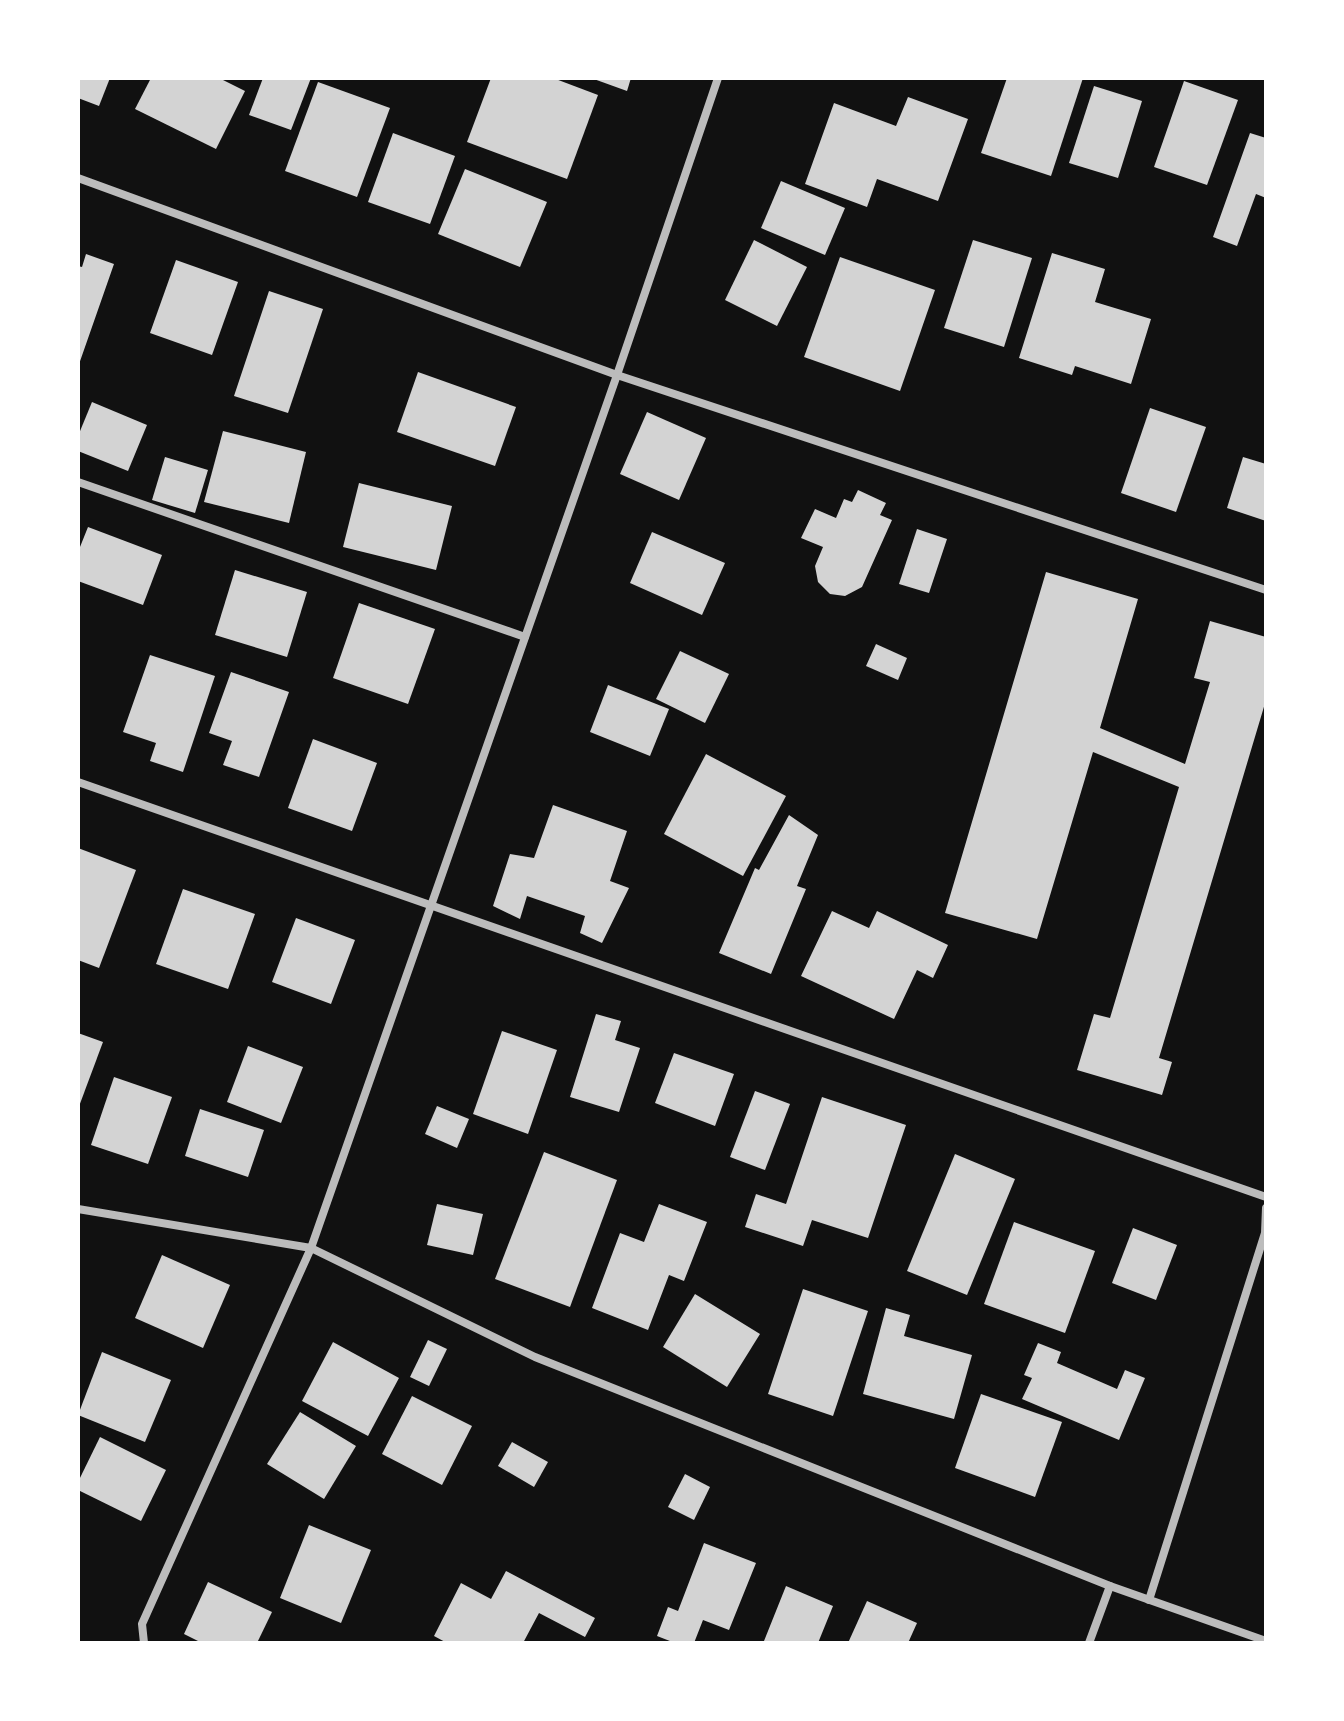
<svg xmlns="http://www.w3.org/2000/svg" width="1344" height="1721" font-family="'Varela Round',sans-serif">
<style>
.building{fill:#d3d3d3}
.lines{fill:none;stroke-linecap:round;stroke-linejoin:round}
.minor{stroke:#bcbcbc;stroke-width:8}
</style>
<rect width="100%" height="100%" fill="#111"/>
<!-- building -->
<g class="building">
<path d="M 78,78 L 110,78 L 99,106 L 78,98 Z"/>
<path d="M 151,78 L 219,78 L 245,91 L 216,149 L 135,109 Z"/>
<path d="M 263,78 L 311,78 L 291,130 L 249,115 Z"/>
<path d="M 491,78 L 553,78 L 598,95 L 567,179 L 467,142 Z"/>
<path d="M 591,78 L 631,78 L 627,91 Z"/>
<path d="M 1007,78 L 1083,78 L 1051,176 L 981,153 Z"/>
<path d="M 1184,81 L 1238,100 L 1207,185 L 1154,167 Z"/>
<path d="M 318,82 L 390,108 L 357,197 L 285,171 Z"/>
<path d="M 1094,86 L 1142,101 L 1118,178 L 1069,163 Z"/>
<path d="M 908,97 L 968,119 L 938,201 L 877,179 L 867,207 L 805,184 L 834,103 L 896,126 Z"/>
<path d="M 393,133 L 455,156 L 430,224 L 368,202 Z"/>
<path d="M 1250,133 L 1266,138 L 1266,198 L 1256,194 L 1237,246 L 1213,237 Z"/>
<path d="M 465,169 L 547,202 L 520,267 L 438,234 Z"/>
<path d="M 781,181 L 845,208 L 825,255 L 761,228 Z"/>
<path d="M 754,240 L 807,267 L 777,326 L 725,300 Z"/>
<path d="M 973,240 L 1032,258 L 1004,347 L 944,328 Z"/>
<path d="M 1052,253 L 1105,269 L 1095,302 L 1151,319 L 1131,384 L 1075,366 L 1072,375 L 1019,358 Z"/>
<path d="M 86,254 L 114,264 L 78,367 L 78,266 L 82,267 Z"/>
<path d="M 840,257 L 935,290 L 900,391 L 804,357 Z"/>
<path d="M 176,260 L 238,282 L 212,355 L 150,333 Z"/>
<path d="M 269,291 L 323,309 L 288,413 L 234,396 Z"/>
<path d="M 418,372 L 516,407 L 495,466 L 397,432 Z"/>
<path d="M 92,402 L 147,425 L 128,471 L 78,451 L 78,436 Z"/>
<path d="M 1150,408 L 1206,427 L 1176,512 L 1121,493 Z"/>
<path d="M 647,412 L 706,438 L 679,500 L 620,474 Z"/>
<path d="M 223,431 L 306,452 L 289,523 L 204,502 Z"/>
<path d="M 165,457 L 208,470 L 195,513 L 152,500 Z"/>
<path d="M 1243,457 L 1266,464 L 1266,521 L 1227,508 Z"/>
<path d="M 359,483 L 452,506 L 436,570 L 343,547 Z"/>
<path d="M 858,490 L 886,503 L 880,515 L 892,520 L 862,587 L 845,596 L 830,594 L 818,582 L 815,566 L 823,547 L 801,538 L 815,509 L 836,518 L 844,499 L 852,502 Z"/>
<path d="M 88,527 L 162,555 L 143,605 L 78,581 L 78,552 Z"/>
<path d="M 917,529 L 947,539 L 929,593 L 899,584 Z"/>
<path d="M 652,532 L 725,563 L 702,615 L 630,583 Z"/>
<path d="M 235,570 L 307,592 L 287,657 L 215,635 Z"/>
<path d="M 1046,572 L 1138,599 L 1100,728 L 1185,764 L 1210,682 L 1194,678 L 1210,621 L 1266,637 L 1266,700 L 1159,1058 L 1172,1062 L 1162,1095 L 1077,1070 L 1094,1014 L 1110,1018 L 1179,787 L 1093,752 L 1037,939 L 945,913 Z"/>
<path d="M 359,603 L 435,629 L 408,704 L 333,678 Z"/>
<path d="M 876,644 L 907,658 L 898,680 L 866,666 Z"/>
<path d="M 680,651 L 729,674 L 705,723 L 656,699 Z"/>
<path d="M 150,655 L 215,676 L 183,772 L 150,761 L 156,743 L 123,732 Z"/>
<path d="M 231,672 L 289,692 L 259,777 L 223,765 L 232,741 L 209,733 Z"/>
<path d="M 608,685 L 669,709 L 650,756 L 590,732 Z"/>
<path d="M 313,739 L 377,763 L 352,831 L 288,808 Z"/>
<path d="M 706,754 L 786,796 L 743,876 L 664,834 Z"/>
<path d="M 553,805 L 627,831 L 610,881 L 629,888 L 602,943 L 580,933 L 585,916 L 527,896 L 520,919 L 493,906 L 510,854 L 534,858 Z"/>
<path d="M 789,815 L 818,835 L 797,886 L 806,889 L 771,974 L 719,953 L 755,868 L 759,870 Z"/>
<path d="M 78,848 L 136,870 L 99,968 L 78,960 Z"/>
<path d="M 183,889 L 255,914 L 228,989 L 156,964 Z"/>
<path d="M 832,911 L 869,928 L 877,911 L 948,945 L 933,978 L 917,970 L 894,1019 L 801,976 Z"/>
<path d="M 296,918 L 355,940 L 331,1004 L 272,982 Z"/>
<path d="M 596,1014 L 621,1021 L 615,1040 L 640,1048 L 619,1112 L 570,1097 Z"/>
<path d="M 502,1031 L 557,1050 L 528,1134 L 473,1114 Z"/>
<path d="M 78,1033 L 103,1042 L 78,1109 Z"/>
<path d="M 248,1046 L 303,1067 L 281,1123 L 227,1102 Z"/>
<path d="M 674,1053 L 734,1074 L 715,1126 L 655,1103 Z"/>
<path d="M 114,1077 L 172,1097 L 148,1164 L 91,1145 Z"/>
<path d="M 755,1091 L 790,1104 L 765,1170 L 730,1157 Z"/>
<path d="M 822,1097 L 906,1125 L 868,1238 L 812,1220 L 803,1246 L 745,1227 L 756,1194 L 786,1204 Z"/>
<path d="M 437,1106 L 469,1119 L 457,1148 L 425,1134 Z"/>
<path d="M 200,1109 L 264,1130 L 248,1177 L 185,1156 Z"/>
<path d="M 544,1152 L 617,1180 L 570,1307 L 495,1279 Z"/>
<path d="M 955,1154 L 1015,1179 L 967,1295 L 907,1271 Z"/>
<path d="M 437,1204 L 483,1214 L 473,1255 L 427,1245 Z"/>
<path d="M 659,1204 L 707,1222 L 684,1281 L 669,1275 L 648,1330 L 592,1308 L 620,1233 L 644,1242 Z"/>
<path d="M 1014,1222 L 1095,1251 L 1065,1333 L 984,1304 Z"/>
<path d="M 1133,1228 L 1177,1245 L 1156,1300 L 1112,1283 Z"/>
<path d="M 162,1255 L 230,1285 L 203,1348 L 135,1318 Z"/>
<path d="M 803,1289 L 868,1311 L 833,1416 L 768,1394 Z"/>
<path d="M 695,1294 L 760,1334 L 727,1387 L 663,1347 Z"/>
<path d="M 886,1308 L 910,1315 L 904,1336 L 972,1355 L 954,1419 L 863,1394 Z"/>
<path d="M 428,1340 L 447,1349 L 429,1386 L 410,1377 Z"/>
<path d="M 333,1342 L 399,1378 L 368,1436 L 302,1401 Z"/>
<path d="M 1038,1343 L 1061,1352 L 1057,1363 L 1117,1389 L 1125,1370 L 1145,1378 L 1119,1440 L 1022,1399 L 1032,1378 L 1024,1375 Z"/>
<path d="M 102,1352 L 171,1380 L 145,1442 L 78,1415 Z"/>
<path d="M 981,1394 L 1062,1422 L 1035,1497 L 955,1468 Z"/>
<path d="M 412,1396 L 472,1426 L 442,1485 L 382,1454 Z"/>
<path d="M 300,1412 L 356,1446 L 324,1499 L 267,1464 Z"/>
<path d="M 100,1437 L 166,1470 L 141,1521 L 78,1490 L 78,1482 Z"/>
<path d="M 512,1442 L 548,1462 L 534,1487 L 498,1466 Z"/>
<path d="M 685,1474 L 710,1487 L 694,1520 L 668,1507 Z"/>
<path d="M 309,1525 L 371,1550 L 341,1623 L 280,1598 Z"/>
<path d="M 704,1543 L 756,1563 L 729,1630 L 703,1620 L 694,1643 L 675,1643 L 657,1636 L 668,1607 L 678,1611 Z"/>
<path d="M 506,1571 L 595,1618 L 585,1637 L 539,1613 L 523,1643 L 447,1643 L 434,1636 L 461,1583 L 491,1599 Z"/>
<path d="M 208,1582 L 272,1612 L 257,1643 L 202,1643 L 184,1634 Z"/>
<path d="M 786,1586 L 833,1606 L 818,1643 L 764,1641 Z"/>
<path d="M 867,1601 L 917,1623 L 908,1643 L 848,1643 Z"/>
</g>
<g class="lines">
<!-- minor -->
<g class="minor">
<path d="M 78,178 L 617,375 L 1266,590"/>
<path d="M 78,482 L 525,637"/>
<path d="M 78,782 L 1266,1197"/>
<path d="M 78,1209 L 311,1248 L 535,1357 L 1110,1586 L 1266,1641"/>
<path d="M 1149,1600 L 1265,1233 L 1266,1208"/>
<path d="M 144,1643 L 142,1624 L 311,1248 L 617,375 L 718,78"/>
<path d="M 1089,1643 L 1110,1586"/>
</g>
</g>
<!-- border -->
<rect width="1344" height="1721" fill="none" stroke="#ffffff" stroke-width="160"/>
</svg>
